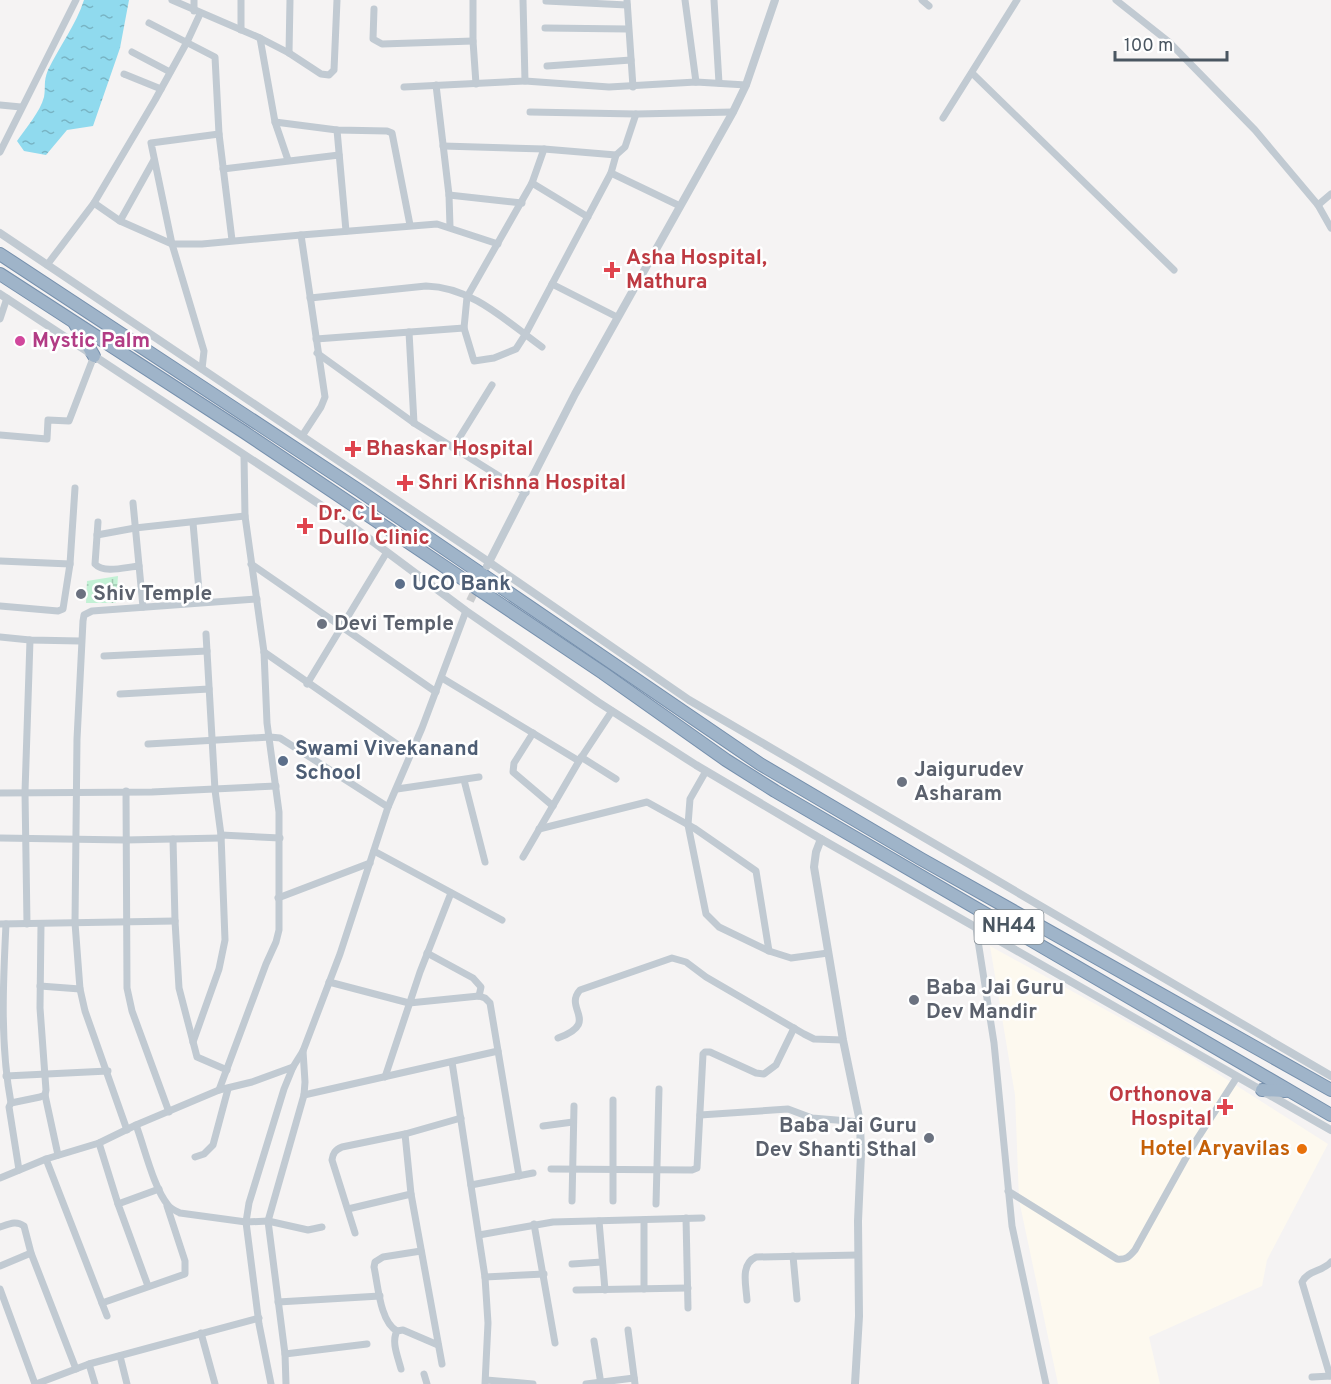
<svg xmlns="http://www.w3.org/2000/svg" width="1331" height="1384" font-family="Overpass,sans-serif">
<style>
.commercial{fill:#fdf9ef}
.wetland{fill:url(#wetland-marsh)}
.water{fill:url(#water-ripples)}
.lines{fill:none;stroke-linecap:round;stroke-linejoin:round}
.tertiary-tunnel{stroke:#caccce;stroke-width:8;stroke-dasharray:8 4;stroke-linecap:butt}
.trunk-casing{stroke:#7690ad;stroke-width:14}
.minor{stroke:#c1cad2;stroke-width:7}
.tertiary{stroke:#c1cad2;stroke-width:8}
.trunk{stroke:#9fb4c9;stroke-width:12}
.health-dot{fill:#e0444e;stroke:#fff;stroke-width:2}
.hotel-dot{fill:#d1479c;stroke:#fff;stroke-width:2}
.service-dot{fill:#5c6f8a;stroke:#fff;stroke-width:2}
.worship-dot{fill:#6b7280;stroke:#fff;stroke-width:2}
.food-dot{fill:#e8710a;stroke:#fff;stroke-width:2}
.labels{text-anchor:middle;dominant-baseline:central;stroke-width:5;stroke-linejoin:round;paint-order:stroke}
.shield{fill:#fff;stroke:#808990;stroke-width:1.5}
.shield-label{font-size:20px;font-weight:bold;fill:#4a5661}
.health-label{font-size:21px;font-weight:bold;fill:#be3a42;stroke:#fff;text-anchor:start}
.hotel-label{font-size:21px;font-weight:bold;fill:#b23c85;stroke:#fff;text-anchor:start}
.service-label{font-size:21px;font-weight:bold;fill:#4e5e75;stroke:#fff;text-anchor:start}
.worship-label{font-size:21px;font-weight:bold;fill:#5b616d;stroke:#fff;text-anchor:start}
.food-label{font-size:21px;font-weight:bold;fill:#c56008;stroke:#fff;text-anchor:end}
</style>
<defs>
<pattern id="wetland-marsh" width="20" height="14" patternUnits="userSpaceOnUse" patternTransform="scale(1.5)"><rect width="20" height="14" fill="#c3f1d5"/><path d="M1 5h8M5 5V1M11 12h8M15 12V8" fill="none" stroke="#a0c6b0"/></pattern>
<pattern id="water-ripples" width="26" height="14" patternUnits="userSpaceOnUse" patternTransform="scale(1.5)"><rect width="26" height="14" fill="#90daee"/><path d="M2 4q2-2 4 0t4 0M15 11q2-2 4 0t4 0" fill="none" stroke="#78b4c4"/></pattern>
</defs>
<rect width="100%" height="100%" fill="#f5f3f3"/>
<!-- commercial -->
<path class="commercial" d="M 990,946 L 1193,1058 L 1328,1144 L 1267,1260 L 1262,1286 L 1149,1337 L 1160,1384 L 1058,1384 L 1019,1200 L 1015,1095 Z"/>
<!-- wetland -->
<path class="wetland" d="M 118,576 L 116,603 L 86,603 L 87,581 Z"/>
<!-- water -->
<path class="water" d="M 84,0 L 129,0 L 120,48 L 93,126 L 67,130 L 46,155 L 24,151 L 17,141 C 26,128 40,112 44,97 C 46,87 43,82 48,70 C 59,47 76,25 84,0 Z"/>
<g class="lines">
<!-- tertiary-tunnel -->
<path class="tertiary-tunnel" d="M 470,601 L 484,572"/>
<defs>
<g id="trunk">
<path d="M 0,254 L 360,491 L 760,764 L 921,859 L 1331,1090"/>
<path d="M 0,274 L 244,432 L 603,673 L 726,760 L 775,791 L 1331,1115"/>
<path d="M 75,324 L 94,356"/>
<path d="M 1262,1090 L 1285,1091"/>
</g>
</defs>
<!-- trunk casing -->
<use href="#trunk" class="trunk-casing"/>
<!-- minor -->
<g class="minor">
<path d="M 172,0 L 260,38"/>
<path d="M 241,0 L 241,30"/>
<path d="M 473,0 L 473,41 L 476,84"/>
<path d="M 627,0 L 633,87"/>
<path d="M 685,0 L 696,82"/>
<path d="M 714,0 L 719,83"/>
<path d="M 922,0 L 929,6"/>
<path d="M 1116,0 L 1169,42 L 1255,130 L 1318,205 L 1331,228"/>
<path d="M 546,1 L 627,5"/>
<path d="M 374,9 L 373,39 L 382,44 L 473,41"/>
<path d="M 194,11 L 194,0"/>
<path d="M 149,23 L 215,57 L 219,134 L 232,240"/>
<path d="M 545,28 L 628,29"/>
<path d="M 132,52 L 170,72"/>
<path d="M 289,53 L 290,0"/>
<path d="M 547,66 L 631,60"/>
<path d="M 972,73 L 1174,270"/>
<path d="M 124,74 L 161,89"/>
<path d="M 525,81 L 609,87 L 696,82 L 746,85"/>
<path d="M 436,85 L 449,195 L 450,227"/>
<path d="M 404,87 L 525,81 L 523,0"/>
<path d="M 0,105 L 21,107"/>
<path d="M 530,112 L 636,114 L 733,112"/>
<path d="M 943,118 L 1017,0"/>
<path d="M 275,122 L 337,130 L 387,131 L 392,133 L 410,225"/>
<path d="M 337,130 L 346,231"/>
<path d="M 443,146 L 544,149"/>
<path d="M 0,152 L 76,0"/>
<path d="M 288,160 L 275,122 L 260,38 L 289,53 L 321,74 L 329,75 L 334,70 L 337,0"/>
<path d="M 223,169 L 339,155"/>
<path d="M 611,173 L 680,206"/>
<path d="M 532,183 L 544,149 L 616,155"/>
<path d="M 449,195 L 522,203"/>
<path d="M 94,203 L 120,221 L 172,244 L 202,244 L 301,235"/>
<path d="M 1318,205 L 1331,194"/>
<path d="M 588,217 L 532,183 L 467,297 L 464,328 L 474,361 L 494,358 L 516,349 L 525,335 L 611,173 L 616,155 L 625,147 L 636,114"/>
<path d="M 120,221 L 154,160"/>
<path d="M 47,265 L 94,203 L 155,100 L 187,42 L 200,14"/>
<path d="M 552,284 L 617,317"/>
<path d="M 310,298 L 426,286 C 472,287 506,321 542,347"/>
<path d="M 0,319 L 7,298"/>
<path d="M 409,332 L 414,423"/>
<path d="M 316,339 L 464,328"/>
<path d="M 317,353 L 414,423 L 526,493"/>
<path d="M 202,369 L 204,351 L 172,244 L 151,143 L 219,134"/>
<path d="M 0,435 L 47,439 L 48,420 L 69,421 L 94,356"/>
<path d="M 302,436 L 321,407 L 325,397 L 301,235 L 437,224 L 498,244"/>
<path d="M 453,448 L 492,385"/>
<path d="M 133,503 L 143,607"/>
<path d="M 98,522 L 95,564 C 104,574 126,567 139,566"/>
<path d="M 193,523 L 200,602"/>
<path d="M 97,535 L 135,528 L 245,516"/>
<path d="M 0,561 L 70,564"/>
<path d="M 251,564 L 436,692"/>
<path d="M 0,606 L 58,611 L 63,609 L 70,564 L 75,488"/>
<path d="M 0,637 L 30,640 L 80,641"/>
<path d="M 264,652 L 411,754"/>
<path d="M 104,656 L 207,651"/>
<path d="M 442,678 L 579,761"/>
<path d="M 307,684 L 387,552"/>
<path d="M 120,694 L 209,689"/>
<path d="M 533,733 L 514,763 L 513,772 L 553,806"/>
<path d="M 148,744 L 270,737 L 280,738 L 388,807"/>
<path d="M 581,757 L 616,779"/>
<path d="M 706,771 L 690,799 L 688,825 L 706,914 L 719,927 L 769,951 L 791,958 L 828,953"/>
<path d="M 464,780 L 485,862"/>
<path d="M 397,789 L 479,777"/>
<path d="M 126,791 L 127,988 L 132,1011 L 169,1112"/>
<path d="M 0,793 L 152,792 L 276,786"/>
<path d="M 539,829 L 647,802 L 694,828 L 756,871 L 769,951"/>
<path d="M 221,835 L 280,838"/>
<path d="M 0,838 L 125,840 L 221,838"/>
<path d="M 173,839 L 175,921 L 179,988 L 197,1057 L 227,1070"/>
<path d="M 374,851 L 502,920"/>
<path d="M 523,857 L 579,761 L 612,711"/>
<path d="M 278,898 L 370,863"/>
<path d="M 0,924 L 175,921"/>
<path d="M 6,924 C 3,984 0,1044 11,1103"/>
<path d="M 27,924 L 25,792 L 30,640"/>
<path d="M 976,928 L 994,1043 L 1012,1226 L 1046,1384"/>
<path d="M 427,953 L 473,978 L 481,987 L 479,996"/>
<path d="M 329,982 L 409,1003 L 479,996 L 485,998 L 490,1003 L 519,1176"/>
<path d="M 40,986 L 80,989"/>
<path d="M 558,1038 C 601,1022 563,1009 580,990 L 672,958 L 686,962 L 706,977 L 804,1034 L 814,1039 L 843,1040"/>
<path d="M 193,1042 L 219,969 L 225,940 L 221,835 L 215,790 L 206,634"/>
<path d="M 452,1062 L 485,1277 L 488,1323 L 485,1384"/>
<path d="M 6,1076 L 108,1071"/>
<path d="M 385,1077 L 420,972 L 451,893"/>
<path d="M 219,1090 L 266,964 L 276,942 L 279,930 L 279,812 L 267,723 L 264,652 L 245,516 L 244,455"/>
<path d="M 45,1095 L 58,1155"/>
<path d="M 304,1095 L 498,1051"/>
<path d="M 700,1115 L 788,1109 L 812,1118 L 860,1122"/>
<path d="M 136,1125 C 144,1146 154,1189 168,1205 C 171,1209 176,1211 180,1213 L 246,1222 L 268,1221 L 308,1230 L 322,1227"/>
<path d="M 543,1126 L 573,1122"/>
<path d="M 127,1130 L 85,1011 L 80,989 L 75,923 L 77,739 L 83,621 L 84,615 L 92,611 L 257,599"/>
<path d="M 99,1143 L 118,1204"/>
<path d="M 195,1157 L 204,1154 L 213,1145 L 228,1089"/>
<path d="M 46,1159 L 107,1316"/>
<path d="M 551,1169 L 692,1170 L 697,1168 L 703,1054 L 705,1052 L 710,1052 L 756,1073 L 764,1074 L 776,1065 L 794,1028"/>
<path d="M 19,1170 L 9,1107 L 11,1103 L 40,1097 L 45,1095 L 46,1090 L 40,1008 L 41,924"/>
<path d="M 0,1178 L 46,1159 L 99,1143 L 136,1125 L 219,1090 L 252,1082 L 293,1067"/>
<path d="M 471,1185 L 533,1173"/>
<path d="M 1008,1191 L 1117,1259 C 1126,1260 1129,1257 1135,1250 L 1192,1147 L 1237,1077"/>
<path d="M 411,1194 L 442,1364"/>
<path d="M 572,1201 L 574,1106"/>
<path d="M 613,1201 L 613,1100"/>
<path d="M 656,1204 L 659,1089"/>
<path d="M 348,1209 L 411,1194 L 405,1134 L 461,1118"/>
<path d="M 686,1218 L 688,1308"/>
<path d="M 599,1221 L 605,1290"/>
<path d="M 534,1224 L 555,1343"/>
<path d="M 0,1227 C 9,1224 16,1220 24,1226 L 31,1253 L 76,1369"/>
<path d="M 355,1233 L 332,1160 C 333,1153 335,1150 342,1147 L 405,1134"/>
<path d="M 479,1235 L 553,1222 L 702,1218"/>
<path d="M 793,1256 L 797,1299"/>
<path d="M 572,1264 L 602,1262"/>
<path d="M 0,1266 L 31,1253"/>
<path d="M 485,1277 L 544,1274"/>
<path d="M 148,1286 L 118,1204 L 159,1189"/>
<path d="M 0,1289 L 35,1384"/>
<path d="M 644,1289 L 644,1220"/>
<path d="M 576,1290 L 688,1288"/>
<path d="M 747,1300 C 746,1285 740,1264 756,1257 L 858,1255"/>
<path d="M 278,1302 L 380,1296"/>
<path d="M 102,1303 L 185,1274 L 185,1261 L 167,1206"/>
<path d="M 628,1330 L 635,1384"/>
<path d="M 397,1331 C 380,1322 378,1285 374,1267 L 375,1262 L 383,1257 L 421,1251"/>
<path d="M 201,1333 L 215,1384"/>
<path d="M 594,1341 L 601,1384"/>
<path d="M 285,1354 L 367,1344"/>
<path d="M 120,1356 L 127,1384"/>
<path d="M 89,1364 L 95,1384"/>
<path d="M 401,1369 C 398,1357 391,1342 397,1331 L 403,1330 L 438,1345"/>
<path d="M 424,1374 L 427,1384"/>
<path d="M 1330,1376 L 1302,1282 C 1308,1270 1322,1272 1331,1262"/>
<path d="M 1312,1377 L 1331,1376"/>
<path d="M 486,1380 L 533,1384"/>
<path d="M 36,1384 L 89,1364 L 259,1318"/>
<path d="M 271,1384 L 259,1324 L 246,1222 L 249,1203 L 284,1089 L 293,1067 L 303,1051 L 340,954 L 388,807 L 422,728 L 466,611"/>
<path d="M 286,1384 L 285,1354 L 268,1221 L 304,1095 L 305,1082 L 303,1051"/>
<path d="M 586,1384 L 634,1378"/>
</g>
<!-- tertiary -->
<g class="tertiary">
<path d="M 0,233 L 489,562 L 689,700 L 1331,1076"/>
<path d="M 0,294 L 348,523 L 466,611 L 598,702 L 696,765 L 821,839 L 1331,1130"/>
<path d="M 487,566 L 575,394 L 733,112 L 746,85 L 775,0"/>
<path d="M 821,839 L 816,852 L 814,867 L 843,1040 L 860,1122 L 861,1154 L 858,1221 L 859,1316 L 855,1384"/>
</g>
<!-- trunk -->
<use href="#trunk" class="trunk"/>
</g>
<!-- markers -->
<g class="health-dot">
<path d="M609 261h6v6h6v6h-6v6h-6v-6h-6v-6h6z"/>
<path d="M350 440h6v6h6v6h-6v6h-6v-6h-6v-6h6z"/>
<path d="M402 474h6v6h6v6h-6v6h-6v-6h-6v-6h6z"/>
<path d="M302 517h6v6h6v6h-6v6h-6v-6h-6v-6h6z"/>
<path d="M1222 1098h6v6h6v6h-6v6h-6v-6h-6v-6h6z"/>
</g>
<circle class="hotel-dot" cx="20" cy="341" r="6"/>
<g class="service-dot">
<circle cx="400" cy="584" r="6"/>
<circle cx="283" cy="761" r="6"/>
</g>
<g class="worship-dot">
<circle cx="81" cy="594" r="6"/>
<circle cx="322" cy="624" r="6"/>
<circle cx="902" cy="782" r="6"/>
<circle cx="914" cy="1000" r="6"/>
<circle cx="929" cy="1138" r="6"/>
</g>
<circle class="food-dot" cx="1302" cy="1149" r="6"/>
<g class="labels">
<!-- shield labels -->
<rect class="shield" x="974.5" y="910" width="69" height="34" rx="4.5"/>
<g class="shield-label">
<text x="1009" y="927">NH44</text>
</g>
<!-- health labels -->
<g class="health-label">
<text x="626" y="258">Asha Hospital,<tspan x="626" dy="24">Mathura</tspan></text>
<text x="366" y="449">Bhaskar Hospital</text>
<text x="418" y="483">Shri Krishna Hospital</text>
<text x="318" y="514">Dr. C L<tspan x="318" dy="24">Dullo Clinic</tspan></text>
<text x="1212" y="1095" text-anchor="end">Orthonova<tspan x="1212" dy="24">Hospital</tspan></text>
</g>
<!-- hotel labels -->
<g class="hotel-label">
<text x="32" y="341">Mystic Palm</text>
</g>
<!-- service labels -->
<g class="service-label">
<text x="412" y="584">UCO Bank</text>
<text x="295" y="749">Swami Vivekanand<tspan x="295" dy="24">School</tspan></text>
</g>
<!-- worship labels -->
<g class="worship-label">
<text x="93" y="594">Shiv Temple</text>
<text x="334" y="624">Devi Temple</text>
<text x="914" y="770">Jaigurudev<tspan x="914" dy="24">Asharam</tspan></text>
<text x="926" y="988">Baba Jai Guru<tspan x="926" dy="24">Dev Mandir</tspan></text>
<text x="917" y="1126" text-anchor="end">Baba Jai Guru<tspan x="917" dy="24">Dev Shanti Sthal</tspan></text>
</g>
<!-- food labels -->
<g class="food-label">
<text x="1290" y="1149">Hotel Aryavilas</text>
</g>
</g>
<!-- scale -->
<path d="M1115 51v9h112v-9" fill="none" stroke="#4a5661" stroke-width="3"/>
<text x="1124" y="51" font-size="18" fill="#4a5661" stroke="#ffffff" stroke-width="4.5" paint-order="stroke">100 m</text>
</svg>
